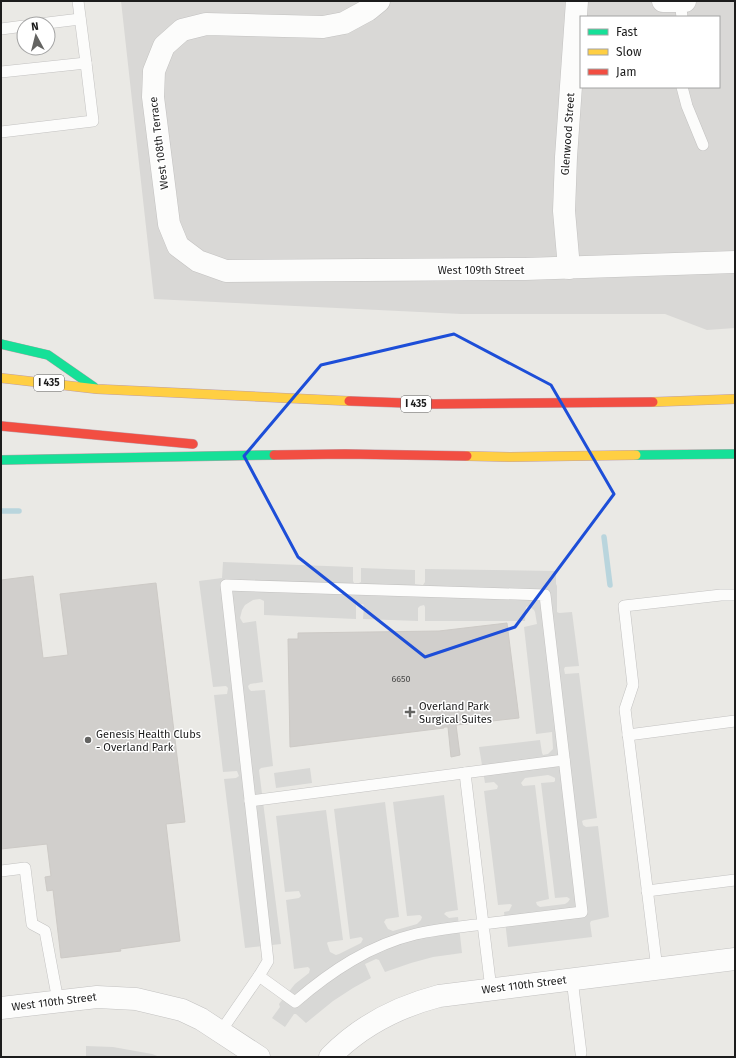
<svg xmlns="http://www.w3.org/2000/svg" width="736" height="1058" font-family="'Fira Sans',sans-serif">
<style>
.residential{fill:#d9d8d6;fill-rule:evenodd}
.religious{fill:#d8d8d6;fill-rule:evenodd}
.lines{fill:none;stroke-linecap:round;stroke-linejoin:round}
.stream{stroke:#b9d5dd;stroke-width:5.5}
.building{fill:#d1cfcc;stroke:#cdcac6}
.lane-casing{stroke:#c3c2c1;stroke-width:12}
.street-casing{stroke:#c3c2c1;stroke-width:23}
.fast-casing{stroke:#be9ea7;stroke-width:10}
.slow-casing{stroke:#be9ea7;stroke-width:10}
.jam-casing{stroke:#be9ea7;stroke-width:10}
.lane{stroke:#fcfcfb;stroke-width:11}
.street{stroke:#fcfcfb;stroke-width:22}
.fast{stroke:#16e098;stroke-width:9}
.slow{stroke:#ffcf43;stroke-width:9}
.jam{stroke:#f24e42;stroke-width:9}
.marked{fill:none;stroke:#1d4ed8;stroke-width:3;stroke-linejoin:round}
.poi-dot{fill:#646462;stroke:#fff;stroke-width:1.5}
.labels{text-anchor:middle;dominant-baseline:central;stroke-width:3;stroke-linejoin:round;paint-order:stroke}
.number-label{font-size:9px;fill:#494948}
.shield{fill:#fff;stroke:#606060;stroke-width:1}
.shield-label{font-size:10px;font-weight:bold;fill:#1c1c1c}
.street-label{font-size:11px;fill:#1c1c1c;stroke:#fff}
.poi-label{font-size:11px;fill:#1c1c1c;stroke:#fff;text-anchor:start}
</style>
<rect width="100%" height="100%" fill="#eae9e5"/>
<!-- residential -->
<path class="residential" d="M 121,1 L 735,1 L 735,328 L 707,330 L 665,314 L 461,314 L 154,299 ZM 581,17 L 719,17 L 719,87 L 581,87 Z"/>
<!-- religious -->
<g class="religious">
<path d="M 223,562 L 353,567 L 353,581 L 354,583 L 359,583 L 361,582 L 361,568 L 415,570 L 415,584 L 423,585 L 425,582 L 425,569 L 556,571 L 556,584 L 557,586 L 557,612 L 559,613 L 572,612 L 579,666 L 565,667 L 564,669 L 565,674 L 579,673 L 597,818 L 584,820 L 582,821 L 583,825 L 586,827 L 598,826 L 609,917 L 591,921 L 590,923 L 592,937 L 508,947 L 504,912 L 509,911 L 512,905 L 510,904 L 498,905 L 484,791 L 497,789 L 498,786 L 494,782 L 485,783 L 479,747 L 540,740 L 542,753 L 543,755 L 548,754 L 553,749 L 552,732 L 536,734 L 524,627 L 537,624 L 535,612 L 534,610 L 529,606 L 526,607 L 525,621 L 425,621 L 425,607 L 424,605 L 420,606 L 418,608 L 418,621 L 363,619 L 364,606 L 363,604 L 358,604 L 356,605 L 356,619 L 264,615 L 264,601 L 260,599 L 253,600 L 245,605 L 242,610 L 240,618 L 243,623 L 256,621 L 263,682 L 250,684 L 248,686 L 249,689 L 251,691 L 265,690 L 273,766 L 261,768 L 259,770 L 281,944 L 245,948 L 224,779 L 236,778 L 239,776 L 237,771 L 223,772 L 214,695 L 227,694 L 228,688 L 226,686 L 213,687 L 199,581 L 222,578 ZM 548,775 L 551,776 L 555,778 L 555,781 L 554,782 L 541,783 L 555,898 L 567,897 L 570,899 L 568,902 L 565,904 L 540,907 L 537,905 L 536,902 L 549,899 L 535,785 L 523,786 L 521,783 L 525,778 Z"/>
<path d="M 310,768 L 312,783 L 276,788 L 274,773 Z"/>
<path d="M 444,795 L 458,910 L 446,912 L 444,914 L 449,918 L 458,917 L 462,953 L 433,957 L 411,963 L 385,972 L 379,960 L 376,959 L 365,964 L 371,978 L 353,988 L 333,1001 L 306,1023 L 296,1014 L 294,1014 L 285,1027 L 272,1018 L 280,1007 L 279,1004 L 295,984 L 309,973 L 310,969 L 308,967 L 294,969 L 286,900 L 299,898 L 301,896 L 299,891 L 285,892 L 276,816 L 326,810 L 343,940 L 328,942 L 327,943 L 330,952 L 336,955 L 339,954 L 361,943 L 363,939 L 361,937 L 350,939 L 334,809 L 385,802 L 399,917 L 386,919 L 384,922 L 388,929 L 393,931 L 417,924 L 421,920 L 422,917 L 420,915 L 407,916 L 393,802 Z"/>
<path d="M 86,1046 L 113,1047 L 152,1054 L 160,1057 L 86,1057 Z"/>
</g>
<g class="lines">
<!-- stream -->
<g class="stream">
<path d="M 1,511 L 19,511"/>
<path d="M 604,537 L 610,585"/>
</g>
</g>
<!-- building -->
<g class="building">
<path d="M 33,576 L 43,658 L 68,655 L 60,594 L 156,583 L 185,822 L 166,824 L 180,941 L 120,949 L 121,951 L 61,958 L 53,890 L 47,891 L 45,877 L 51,876 L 47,844 L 1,849 L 1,580 Z"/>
<path d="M 507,623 L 519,718 L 456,725 L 460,755 L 451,757 L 448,727 L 444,727 L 444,728 L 290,747 L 288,639 L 298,639 L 298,633 L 439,631 Z"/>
</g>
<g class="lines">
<defs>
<g id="lane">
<path d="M 78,1 L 86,63"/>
<path d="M 680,1 L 682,17"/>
<path d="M 39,24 L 80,19"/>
<path d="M 1,29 L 24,26"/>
<path d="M 1,72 L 86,63 L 93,121 L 1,132"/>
<path d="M 682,87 L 687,106 L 703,145"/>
<path d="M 628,735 L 735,721"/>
<path d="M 250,801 L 564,760"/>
<path d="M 1,871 L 25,868 L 32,924 L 45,931 L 58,1001"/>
<path d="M 647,891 L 735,880"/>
<path d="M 657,969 L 625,709 L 633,685 L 624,606 L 721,595 L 735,595"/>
<path d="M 259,976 L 295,1002 C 331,971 370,945 416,934 C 438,929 461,927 483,924 L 465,773"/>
<path d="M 572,979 L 581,1053"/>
<path d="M 221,1031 L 259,976 L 268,961 L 226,585 L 545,595 L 582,912 L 483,924 L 491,989"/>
</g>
<g id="street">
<path d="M 379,1 L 368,10 L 344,23 L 323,27 L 206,24 L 182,30 L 164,46 L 154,71 L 153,97 L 169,224 L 178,246 L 198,261 L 226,271 L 525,269 L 735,262"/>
<path d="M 663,1 L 685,1"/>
<path d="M 569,268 L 564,211 L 566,157 L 577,1"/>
<path d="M 1,1008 L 97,997 L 136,999 L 182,1010 L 201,1019 L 259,1057"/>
<path d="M 330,1057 C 360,1026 397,1007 439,996 L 735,959"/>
</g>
<g id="fast">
<path d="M 1,344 L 48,355 L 94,387"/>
<path d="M 636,455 L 735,454"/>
<path d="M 1,460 L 274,455"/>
</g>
<g id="slow">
<path d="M 1,378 L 97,389 L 349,401"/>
<path d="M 653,402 L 735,399"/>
<path d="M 467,456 L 510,457 L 636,455"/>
</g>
<g id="jam">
<path d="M 349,401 L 434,404 L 653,402"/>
<path d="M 1,426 L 193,444"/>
<path d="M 274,455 L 345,454 L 467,456"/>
</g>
</defs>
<!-- lane casing -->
<use href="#lane" class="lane-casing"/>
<!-- street casing -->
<use href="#street" class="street-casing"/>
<!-- fast casing -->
<use href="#fast" class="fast-casing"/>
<!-- slow casing -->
<use href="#slow" class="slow-casing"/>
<!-- jam casing -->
<use href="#jam" class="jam-casing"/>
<!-- lane -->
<use href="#lane" class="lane"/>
<!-- street -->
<use href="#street" class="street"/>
<!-- fast -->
<use href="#fast" class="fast"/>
<!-- slow -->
<use href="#slow" class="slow"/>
<!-- jam -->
<use href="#jam" class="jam"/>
</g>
<!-- marked area -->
<path class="marked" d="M 454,334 L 551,385 L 614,494 L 515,627 L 425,657 L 298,557 L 244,456 L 321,365 Z"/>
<!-- markers -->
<g class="poi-dot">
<path d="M408 706h4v4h4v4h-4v4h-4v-4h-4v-4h4z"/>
<circle cx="88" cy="740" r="4"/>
</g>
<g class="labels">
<!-- number labels -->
<g class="number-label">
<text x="401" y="679">6650</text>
</g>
<!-- shield labels -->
<g class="shield">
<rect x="34" y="375" width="30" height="16" rx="3"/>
<rect x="401" y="396" width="30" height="16" rx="3"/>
</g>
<g class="shield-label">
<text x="49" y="383">I 435</text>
<text x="416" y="404">I 435</text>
</g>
<!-- street labels -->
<g class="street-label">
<text transform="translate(568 134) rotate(-86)">Glenwood Street</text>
<text transform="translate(159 143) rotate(-97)">West 108th Terrace</text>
<text x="481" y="270">West 109th Street</text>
<text transform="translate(524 985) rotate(-7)">West 110th Street</text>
<text transform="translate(54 1002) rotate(-7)">West 110th Street</text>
</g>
<!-- poi labels -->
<g class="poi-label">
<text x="419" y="706">Overland Park<tspan x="419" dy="13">Surgical Suites</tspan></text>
<text x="96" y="734">Genesis Health Clubs<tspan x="96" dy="13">- Overland Park</tspan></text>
</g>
</g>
<!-- border -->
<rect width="736" height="1058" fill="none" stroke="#1c1c1c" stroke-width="4"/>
<!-- legend -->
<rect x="580" y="16" width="140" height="72" fill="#ffffff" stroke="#a4a4a4"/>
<rect x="588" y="29" width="20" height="6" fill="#16e098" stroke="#a4a4a4"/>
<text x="616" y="36" font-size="12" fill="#1c1c1c">Fast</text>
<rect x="588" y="49" width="20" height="6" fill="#ffcf43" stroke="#a4a4a4"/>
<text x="616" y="56" font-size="12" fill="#1c1c1c">Slow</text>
<rect x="588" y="69" width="20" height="6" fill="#f24e42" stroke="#a4a4a4"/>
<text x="616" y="76" font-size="12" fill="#1c1c1c">Jam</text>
<!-- north arrow -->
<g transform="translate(36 36) rotate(353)"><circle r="19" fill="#ffffff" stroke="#a4a4a4"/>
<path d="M0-3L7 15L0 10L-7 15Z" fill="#646462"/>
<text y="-6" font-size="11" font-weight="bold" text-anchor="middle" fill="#1c1c1c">N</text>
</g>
</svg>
